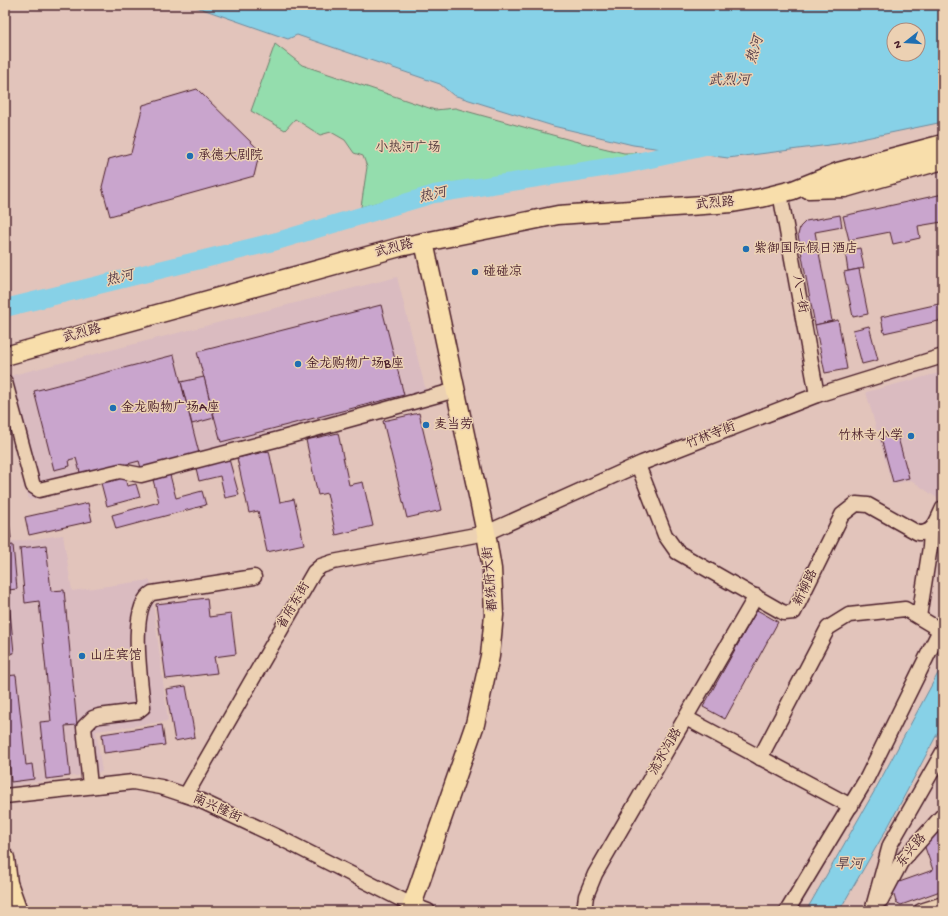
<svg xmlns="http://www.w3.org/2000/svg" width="948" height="916" font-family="'Gochi Hand','LXGW WenKai TC',sans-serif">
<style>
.built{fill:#dabbc0}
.green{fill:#94ddad;stroke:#6f7e6c}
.water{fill:#87d1e7;stroke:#6f8a9c;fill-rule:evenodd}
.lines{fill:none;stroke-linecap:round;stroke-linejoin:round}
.river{stroke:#87d1e7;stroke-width:18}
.building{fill:#c9a5cd;stroke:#4a1f2b}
.minor-casing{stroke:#4a1f2b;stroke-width:17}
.major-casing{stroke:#4a1f2b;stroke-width:21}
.minor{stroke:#ecd1b3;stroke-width:14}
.major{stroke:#f8deab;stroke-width:18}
.poi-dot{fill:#1f6fb2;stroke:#ecd1b3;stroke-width:1.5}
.labels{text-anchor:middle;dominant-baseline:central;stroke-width:3;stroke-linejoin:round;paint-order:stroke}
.park-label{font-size:13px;fill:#553c3e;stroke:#ecd1b3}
.poi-label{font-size:13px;fill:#4a1f2b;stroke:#ecd1b3;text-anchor:start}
.street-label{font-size:13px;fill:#4a1f2b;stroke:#ecd1b3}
.water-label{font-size:14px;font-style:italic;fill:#533a47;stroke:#ecd1b3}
</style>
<rect width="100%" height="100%" fill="#e2c4bb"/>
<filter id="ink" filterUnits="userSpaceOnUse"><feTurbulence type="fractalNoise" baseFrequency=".025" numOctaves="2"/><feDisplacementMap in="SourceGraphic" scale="8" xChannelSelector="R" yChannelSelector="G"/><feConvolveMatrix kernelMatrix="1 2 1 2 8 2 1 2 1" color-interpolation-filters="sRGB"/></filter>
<g filter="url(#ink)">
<!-- built -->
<g class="built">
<path d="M 397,277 L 429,403 L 122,474 L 29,500 L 5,405 L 5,377 Z"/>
<path d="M 943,372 L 943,487 L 937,498 L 911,480 L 892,485 L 866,392 Z"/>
<path d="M 63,535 L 72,591 L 150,580 L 168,721 L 96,731 L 102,772 L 8,786 L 5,758 L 5,543 Z"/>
</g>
<!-- green -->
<path class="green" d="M 275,44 L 302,65 L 435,110 L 455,108 L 574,141 L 624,153 L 675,152 L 445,184 L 361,207 L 367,167 L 363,156 L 354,153 L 345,140 L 331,132 L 320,135 L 295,119 L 285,130 L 251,111 Z"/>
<!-- water -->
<g class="water">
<path d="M 191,5 L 943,5 L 943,122 L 837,144 L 728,158 L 633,145 L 553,126 L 453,95 L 440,84 L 297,35 L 288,39 ZM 894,30 L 918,30 L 918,54 L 894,54 Z"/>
<path d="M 943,664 L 943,723 L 889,825 L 839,911 L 806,911 L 875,790 Z"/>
</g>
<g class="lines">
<!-- river -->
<path class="river" d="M 5,308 L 277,241 L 434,194 L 628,164 L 705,147"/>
</g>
<!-- building -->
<g class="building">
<path d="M 197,89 L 260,151 L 254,176 L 110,216 L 102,187 L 109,159 L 131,153 L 143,105 Z"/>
<path d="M 943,194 L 943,228 L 942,222 L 918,226 L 920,238 L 893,244 L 890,232 L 849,240 L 843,216 Z"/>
<path d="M 840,215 L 842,227 L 815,232 L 832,321 L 815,325 L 798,235 L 800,227 L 806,221 Z"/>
<path d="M 860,248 L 864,268 L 848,271 L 845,251 Z"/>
<path d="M 859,269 L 868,314 L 853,317 L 844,272 Z"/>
<path d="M 943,303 L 943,320 L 884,333 L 881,317 Z"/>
<path d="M 381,305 L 404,395 L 221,442 L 197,352 Z"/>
<path d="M 838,320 L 847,369 L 825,373 L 815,325 Z"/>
<path d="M 869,326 L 878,360 L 862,364 L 853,330 Z"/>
<path d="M 174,355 L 199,453 L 141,468 L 139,461 L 81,476 L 76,458 L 69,460 L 70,466 L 54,470 L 34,391 Z"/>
<path d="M 204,377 L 214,418 L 192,424 L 181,382 Z"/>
<path d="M 419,413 L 442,510 L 407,518 L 383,421 Z"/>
<path d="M 338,433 L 349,485 L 363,482 L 373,526 L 336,535 L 327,493 L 318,495 L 306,440 Z"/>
<path d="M 897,434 L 909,478 L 893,482 L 881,438 Z"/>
<path d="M 269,451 L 280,502 L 294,499 L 304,544 L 267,552 L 258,511 L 249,513 L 237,458 Z"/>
<path d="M 229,459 L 239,495 L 225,498 L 220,476 L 199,481 L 196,468 Z"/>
<path d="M 170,475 L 176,498 L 202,491 L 206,505 L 116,529 L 112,515 L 159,502 L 153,480 Z"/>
<path d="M 125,477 L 127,486 L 136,484 L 140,497 L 107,506 L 101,483 Z"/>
<path d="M 5,488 L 11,538 L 5,539 Z"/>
<path d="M 88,503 L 92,521 L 29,535 L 25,517 Z"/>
<path d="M 13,545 L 17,589 L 8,590 L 14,653 L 5,654 L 5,546 Z"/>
<path d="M 46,545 L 51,591 L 64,590 L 77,725 L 65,726 L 70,776 L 46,779 L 40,722 L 51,721 L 39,601 L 25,603 L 20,548 Z"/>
<path d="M 207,598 L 209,617 L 231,614 L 236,654 L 214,657 L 217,673 L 166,679 L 156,604 Z"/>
<path d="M 757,610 L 778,622 L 725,719 L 703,707 Z"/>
<path d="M 16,675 L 26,765 L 32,764 L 34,779 L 11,782 L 5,719 L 5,676 Z"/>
<path d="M 186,686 L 195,737 L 175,741 L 166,689 Z"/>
<path d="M 162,725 L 165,745 L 104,753 L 102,734 Z"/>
<path d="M 941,832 L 943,838 L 943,890 L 901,905 L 896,902 L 891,885 L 933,870 L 922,839 Z"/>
</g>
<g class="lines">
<defs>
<g id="minor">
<path d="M 780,193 L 817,395"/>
<path d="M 5,382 L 33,486 L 39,490 L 120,471 L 141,475 L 279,439 L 456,390"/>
<path d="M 638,465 L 665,535 L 677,552 L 784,613 L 794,612 L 842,515 L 856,504 L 868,505 L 918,533 C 934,534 937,520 943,508"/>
<path d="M 919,617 L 930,547 L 931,531"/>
<path d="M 686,718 L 851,806"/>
<path d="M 760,758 L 828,628 L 849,615 L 905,609 L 940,630 L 867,778 L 787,911"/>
<path d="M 90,786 L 84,727 L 93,718 L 99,716 L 138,711 L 143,707 C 141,682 128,606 152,593 L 254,577"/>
<path d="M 186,795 L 314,572 L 321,566 L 333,562 L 486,533 L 642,463 L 817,395 L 943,356"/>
<path d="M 5,796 L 133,782 L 161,787 L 197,799 L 280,838 L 412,905 L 428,911"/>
<path d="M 881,900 L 901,862 L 943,815"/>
<path d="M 584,911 L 586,896 L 595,874 L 756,596"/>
<path d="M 872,911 L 890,845 L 943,752"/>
<path d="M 921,911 L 943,904"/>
</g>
<g id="major">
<path d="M 808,189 L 845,188 L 943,160"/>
<path d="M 5,356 L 400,247 L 558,215 L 732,203 L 761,198 L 793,190 L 838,172 L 943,144"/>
<path d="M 5,858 L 8,883 L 18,911"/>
<path d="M 410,911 L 475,724 L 490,656 L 494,615 L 492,569 L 486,533 L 424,242"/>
</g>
</defs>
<!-- minor casing -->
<use href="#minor" class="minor-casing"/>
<!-- major casing -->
<use href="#major" class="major-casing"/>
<!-- minor -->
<use href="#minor" class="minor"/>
<!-- major -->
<use href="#major" class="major"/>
</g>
</g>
<!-- markers -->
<g class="poi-dot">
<circle cx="190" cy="156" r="4"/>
<circle cx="746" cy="249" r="4"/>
<circle cx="475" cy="272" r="4"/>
<circle cx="298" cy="364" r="4"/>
<circle cx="113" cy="408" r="4"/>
<circle cx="426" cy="425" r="4"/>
<circle cx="911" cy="436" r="4"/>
<circle cx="82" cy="656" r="4"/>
</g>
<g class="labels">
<!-- park labels -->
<g class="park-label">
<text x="408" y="148">小热河广场</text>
</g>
<!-- poi labels -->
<g class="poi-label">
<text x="198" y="156">承德大剧院</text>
<text x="754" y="249">紫御国际假日酒店</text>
<text x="483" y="272">碰碰凉</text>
<text x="306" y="364">金龙购物广场B座</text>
<text x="121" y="408">金龙购物广场A座</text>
<text x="434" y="425">麦当劳</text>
<text x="903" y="436" text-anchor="end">竹林寺小学</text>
<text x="90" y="656">山庄宾馆</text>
</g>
<!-- street labels -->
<g class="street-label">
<text transform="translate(715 204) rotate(-5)">武烈路</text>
<text transform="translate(394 249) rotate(-14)">武烈路</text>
<text transform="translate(799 294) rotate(80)">八一街</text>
<text transform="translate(82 334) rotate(-15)">武烈路</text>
<text transform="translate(711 436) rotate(-21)">竹林寺街</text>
<text transform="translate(491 579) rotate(-95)">都统府大街</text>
<text transform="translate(806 588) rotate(-64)">新柳路</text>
<text transform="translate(294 606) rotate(-60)">省府东街</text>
<text transform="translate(666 752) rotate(-60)">流水沟路</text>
<text transform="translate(217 809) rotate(24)">南兴隆街</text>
<text transform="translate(912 851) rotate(-51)">东兴路</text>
</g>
<!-- water labels -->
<g class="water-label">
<text transform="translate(756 50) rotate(-73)">热河</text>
<text x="729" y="81">武烈河</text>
<text transform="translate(433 196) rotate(-13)">热河</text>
<text transform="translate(120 279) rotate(-14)">热河</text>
<text x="849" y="865">旱河</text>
</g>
</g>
<!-- margin -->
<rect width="948" height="916" fill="none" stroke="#ecd1b3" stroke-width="20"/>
<rect x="10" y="10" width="928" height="896" fill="none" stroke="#4a1f2b" stroke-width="1.5" filter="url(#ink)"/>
<!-- north arrow -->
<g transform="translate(906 42) rotate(253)"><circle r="19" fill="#ecd1b3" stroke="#ab8a7d"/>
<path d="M0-3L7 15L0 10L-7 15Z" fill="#1f6fb2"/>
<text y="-6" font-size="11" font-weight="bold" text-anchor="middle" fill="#4a1f2b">N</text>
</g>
</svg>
